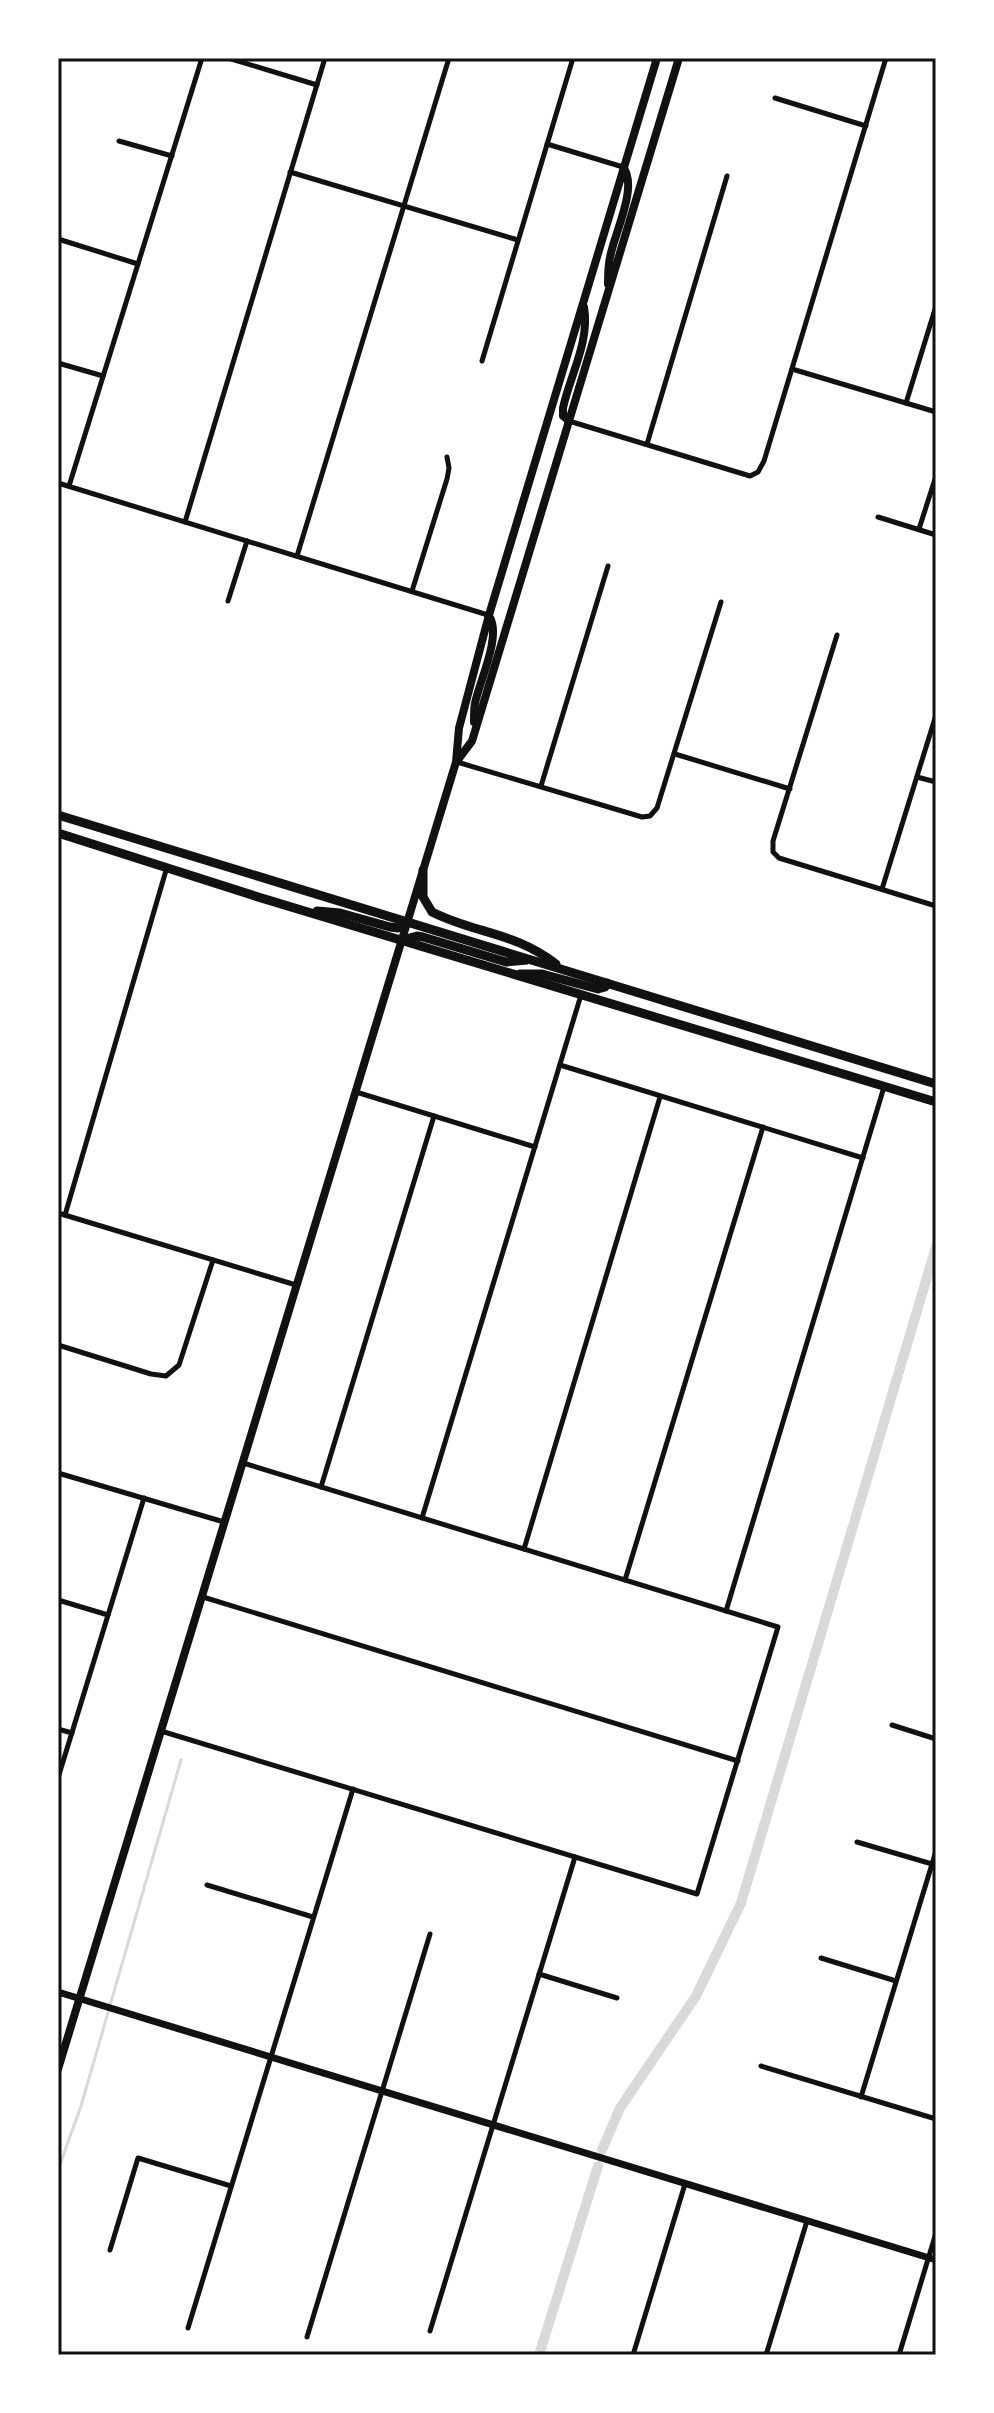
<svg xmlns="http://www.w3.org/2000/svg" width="994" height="2413" font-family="'Nunito Sans',sans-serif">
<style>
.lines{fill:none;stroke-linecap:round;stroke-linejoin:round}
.stream{stroke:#d9d9d9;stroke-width:3}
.canal{stroke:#d9d9d9;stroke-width:10}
.minor{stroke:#111;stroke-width:5}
.tertiary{stroke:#111;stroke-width:7}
.secondary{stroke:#111;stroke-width:8}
.primary{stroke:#111;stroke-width:9}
.neatline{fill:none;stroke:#111;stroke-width:3}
</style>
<rect width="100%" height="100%" fill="#fff"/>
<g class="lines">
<!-- stream -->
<path class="stream" d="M 58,2170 L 81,2106 L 181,1760"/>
<!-- canal -->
<g class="canal">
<path d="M 602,2150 L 620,2108 L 696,1996 L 741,1903 L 936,1247"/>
<path d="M 539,2355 L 598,2166"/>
</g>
<!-- minor -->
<g class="minor">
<path d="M 228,58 L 317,85"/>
<path d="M 775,98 L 866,126"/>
<path d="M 119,141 L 172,156"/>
<path d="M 547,144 L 623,167"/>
<path d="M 290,172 L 518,240"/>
<path d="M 58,239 L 138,264"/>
<path d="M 482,361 L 573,58"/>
<path d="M 58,363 L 103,376"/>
<path d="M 792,369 L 936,412"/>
<path d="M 906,403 L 936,306"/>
<path d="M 569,421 L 750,476 L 758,472 L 764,461 L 886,58"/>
<path d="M 647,444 L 727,176"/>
<path d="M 58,483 L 488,615"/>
<path d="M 69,486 L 202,58"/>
<path d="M 878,517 L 936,535"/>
<path d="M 185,522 L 325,58"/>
<path d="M 919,529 L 936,476"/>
<path d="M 297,556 L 449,58"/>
<path d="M 412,591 L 447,479 L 449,468 L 447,457"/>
<path d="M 228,601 L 247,541"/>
<path d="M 837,635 L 773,841 L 773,852 L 779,858 L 936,906"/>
<path d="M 675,754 L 790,789"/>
<path d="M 457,762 L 642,817 L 650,816 L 657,808 L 721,602"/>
<path d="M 917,777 L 936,782"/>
<path d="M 541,786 L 608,566"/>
<path d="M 882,889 L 936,715"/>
<path d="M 560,1065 L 863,1158"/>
<path d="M 356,1092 L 535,1147"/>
<path d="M 58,1213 L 296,1285"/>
<path d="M 65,1215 L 167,867"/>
<path d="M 58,1345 L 151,1374 L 166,1376 L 179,1365 L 213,1260"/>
<path d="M 58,1473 L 224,1522"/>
<path d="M 321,1487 L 434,1116"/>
<path d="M 422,1518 L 581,995"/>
<path d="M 524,1549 L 660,1097"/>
<path d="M 625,1580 L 763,1127"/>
<path d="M 203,1597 L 738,1761"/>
<path d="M 58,1600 L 108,1615"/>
<path d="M 726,1611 L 884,1087"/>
<path d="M 892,1725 L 936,1739"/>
<path d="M 58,1729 L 72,1733"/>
<path d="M 161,1731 L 697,1894 L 778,1627 L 243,1463"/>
<path d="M 58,1778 L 144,1498"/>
<path d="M 857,1842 L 932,1864"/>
<path d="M 207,1885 L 313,1917"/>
<path d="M 821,1958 L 896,1981"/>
<path d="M 539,1974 L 617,1998"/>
<path d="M 761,2066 L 936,2119"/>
<path d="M 861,2097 L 936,1851"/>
<path d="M 110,2250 L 138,2158 L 231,2186"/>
<path d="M 188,2328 L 353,1789"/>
<path d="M 430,2331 L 575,1857"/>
<path d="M 307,2337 L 430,1934"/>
<path d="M 633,2355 L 685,2184"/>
<path d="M 766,2355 L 807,2221"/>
<path d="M 899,2355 L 936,2233"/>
</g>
<!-- tertiary -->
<path class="tertiary" d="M 58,1992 L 936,2260"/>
<!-- secondary -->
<g class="secondary">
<path d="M 608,284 C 608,274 608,263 611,253 C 616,230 638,186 623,167"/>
<path d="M 569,421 L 563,416 L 563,408 C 570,375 590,342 584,307"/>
<path d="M 474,722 C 474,716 474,709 475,703 C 480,680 502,635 489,616"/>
<path d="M 457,761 L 472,741 L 679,58"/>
<path d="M 58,2069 L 456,762 L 459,728 L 489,615 L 657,58"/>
</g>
<!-- primary -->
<g class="primary">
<path d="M 58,815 L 936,1084"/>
<path d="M 58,833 L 255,896 L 936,1102"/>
<path d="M 423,870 L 423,897 L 432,912 C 476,934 515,932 556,964"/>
<path d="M 317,911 L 340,913 L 390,927 L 398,928 L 407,921"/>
<path d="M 402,940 L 417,936 L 423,937 L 506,962 L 527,960"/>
<path d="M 520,974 L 542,974 L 598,989 L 605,987 L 607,983"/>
</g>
</g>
<!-- border -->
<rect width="994" height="2413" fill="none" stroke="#ffffff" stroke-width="120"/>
<rect x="60" y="60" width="874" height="2293" class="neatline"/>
</svg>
